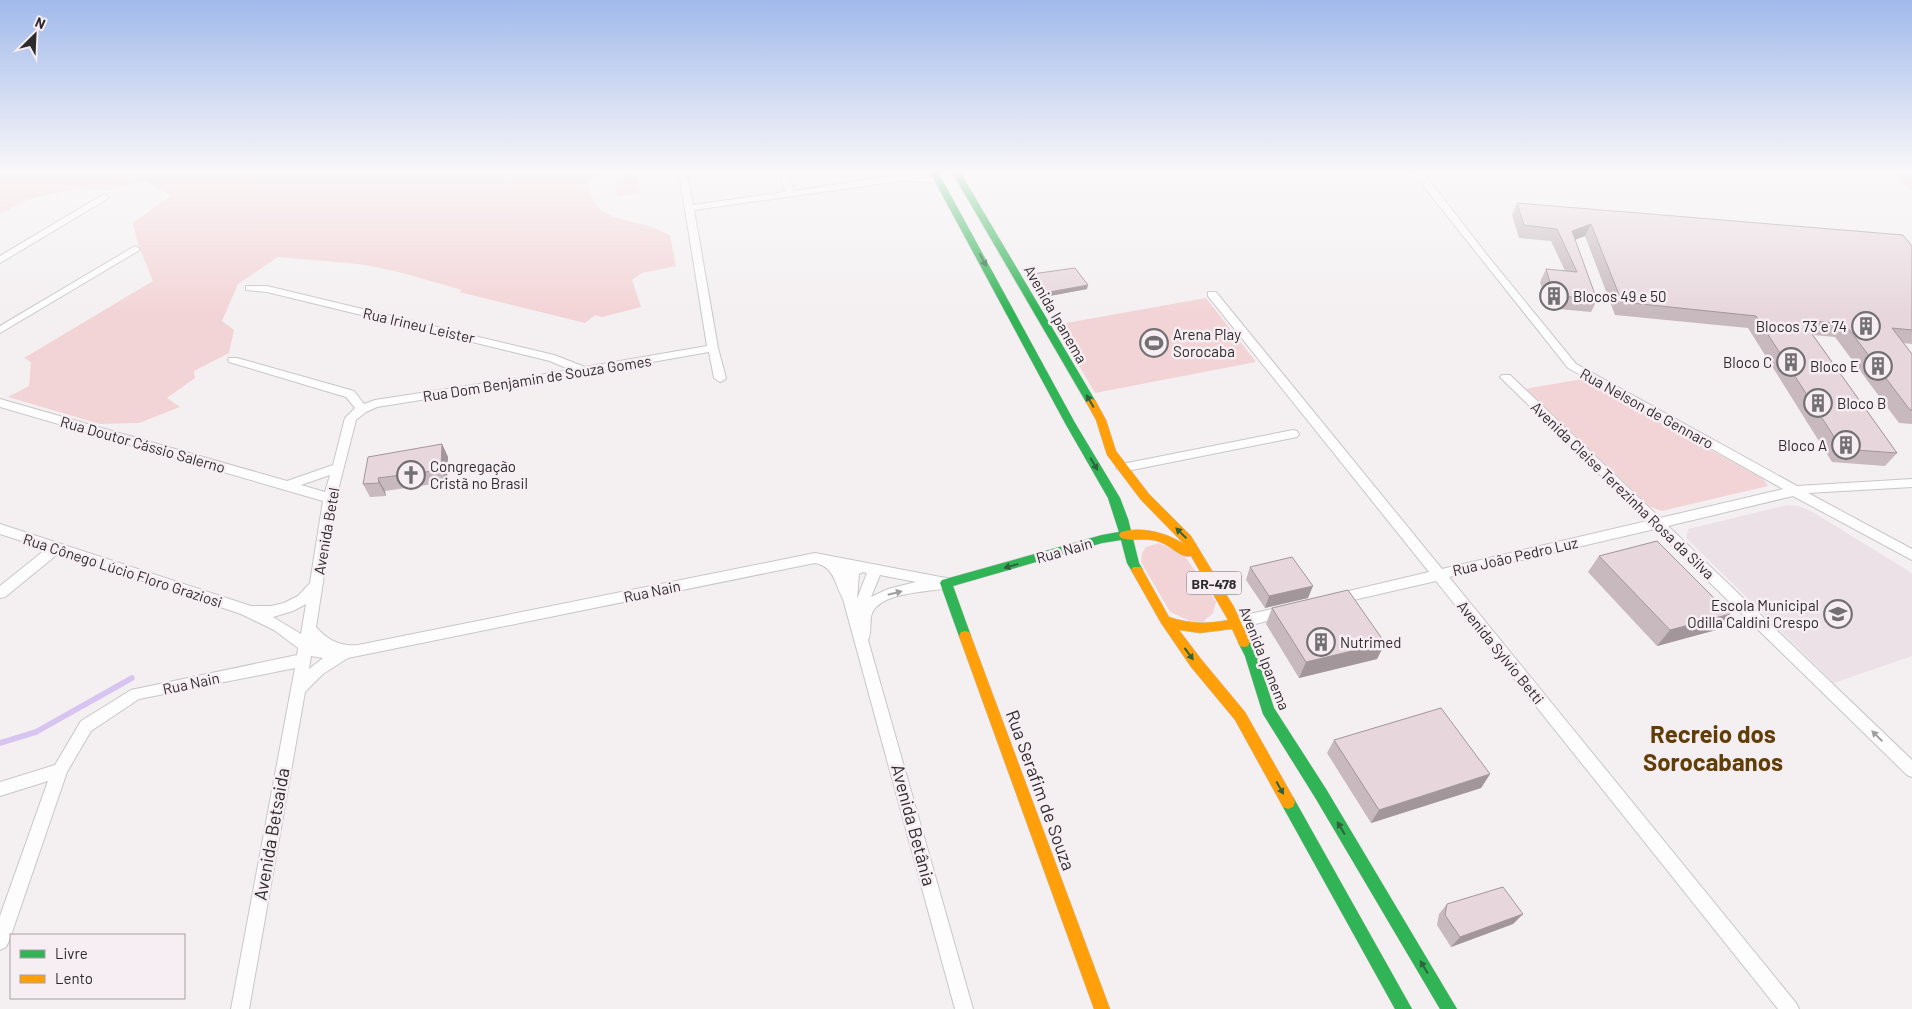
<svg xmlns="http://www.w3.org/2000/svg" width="1912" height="1009" font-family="Barlow,sans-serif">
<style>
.built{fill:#ebe1e7}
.green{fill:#f3d4d6}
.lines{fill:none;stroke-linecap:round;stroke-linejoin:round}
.stream{stroke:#d7c4f0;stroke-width:5.5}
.street-casing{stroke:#c9c6c8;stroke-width:2}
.fast-casing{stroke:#c9c6c8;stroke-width:1}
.slow-casing{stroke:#c9c6c8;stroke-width:1}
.street{fill:#fdfdfd;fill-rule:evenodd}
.fast{fill:#30b455;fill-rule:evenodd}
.slow{fill:#ff9f0a;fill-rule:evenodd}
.wall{fill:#c7b9be}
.shaded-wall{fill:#a2969b}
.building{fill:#e7d7dd;stroke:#a2969b}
.oneway{fill:#2f623d}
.oneway2{fill:#a09e9f}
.labels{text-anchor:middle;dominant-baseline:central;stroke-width:5;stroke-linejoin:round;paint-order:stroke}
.shield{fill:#f6eef2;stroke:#6a6668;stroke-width:1}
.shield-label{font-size:14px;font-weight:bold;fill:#2e2b2d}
.poi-label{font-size:15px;fill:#2e2b2d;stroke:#f6eef2;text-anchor:start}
.street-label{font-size:15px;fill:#2e2b2d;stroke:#f6eef2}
.near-street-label{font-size:18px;fill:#2e2b2d;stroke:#f6eef2}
.near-district-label{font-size:24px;font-weight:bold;fill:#603e08;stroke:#f6eef2}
</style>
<rect width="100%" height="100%" fill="#f4f0f2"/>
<!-- built -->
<path class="built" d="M 1787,505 L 1799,506 L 1811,511 L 1912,573 L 1912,656 L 1834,683 L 1686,538 L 1688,529 Z"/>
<!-- green -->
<g class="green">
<path d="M 0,172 L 604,172 L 588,182 C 594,217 612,216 641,224 C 651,226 660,231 670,235 L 676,266 L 642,273 L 632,280 L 641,307 L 602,317 L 595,315 L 585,323 L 459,292 L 462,290 L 399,272 L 359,264 L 278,257 L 238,284 L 222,321 L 234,330 L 229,353 L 194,371 L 195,378 L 167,398 L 180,407 L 139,423 L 100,424 L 8,397 L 29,386 L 31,362 L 24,358 L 153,281 L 138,244 L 133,223 L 171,196 L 145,181 L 110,190 L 84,188 L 46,195 L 27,200 L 0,214 Z"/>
<path d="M 1891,172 L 1912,172 L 1912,192 Z"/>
<path d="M 638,173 L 640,193 L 617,196 L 616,176 Z"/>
<path d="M 1206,298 L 1256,362 L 1095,393 L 1055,325 Z"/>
<path d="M 1582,379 L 1763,479 L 1768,486 L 1662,511 L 1650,507 L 1525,389 Z"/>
<path d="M 1159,543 L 1184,555 L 1216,602 L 1213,613 L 1203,622 L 1190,621 L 1170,612 L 1141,562 L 1142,553 L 1146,547 Z"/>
</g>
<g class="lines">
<!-- stream -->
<path class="stream" d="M 0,743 L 36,732 L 132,678"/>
<defs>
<g id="street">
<path d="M 679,172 L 687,172 L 693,205 L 785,192 L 780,172 L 788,172 L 794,191 L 906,174 L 938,177 L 942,180 L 938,183 L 906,180 L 694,210 L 718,348 L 726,378 L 724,380 L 720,382 L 714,378 L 709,352 L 584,374 L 377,407 L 366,412 L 356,420 L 336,498 L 316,627 C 327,640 341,647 358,645 L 815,553 L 951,579 L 953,583 L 951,587 C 932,593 883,590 872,613 C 869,622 872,632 868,640 L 973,1009 L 955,1009 L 843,599 C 835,585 835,567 815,563 L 348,658 L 323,674 L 305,692 L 249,1009 L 231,1009 L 295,668 L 139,699 L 91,731 L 67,772 L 9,941 L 6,947 L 0,950 L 0,916 L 48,781 L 0,796 L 0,782 L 55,765 L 81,721 L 131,690 L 297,655 L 298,648 L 274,630 L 241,614 L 59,553 L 5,597 L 0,598 L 0,586 L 46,549 L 0,534 L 0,524 L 251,606 L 271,606 L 284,603 L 298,596 L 310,583 L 323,501 L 0,407 L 0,399 L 287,481 L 333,465 L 345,418 L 355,408 L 346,397 L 229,362 L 228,360 L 229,358 L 237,358 L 354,391 L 364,404 L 375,400 L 571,370 L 550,361 L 267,292 L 246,290 L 246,286 L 267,286 L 554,355 L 585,367 L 707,346 ZM 330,475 L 325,492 L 301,485 ZM 863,572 L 867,573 L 857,599 L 859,574 ZM 880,575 L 916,582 L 888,589 L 871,597 ZM 306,604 L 301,634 L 273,617 L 293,611 ZM 311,656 L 323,658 L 309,669 Z"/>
<path d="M 1415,172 L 1423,172 L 1487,255 L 1576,364 L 1797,486 L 1912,479 L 1912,487 L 1808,493 L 1912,549 L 1912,560 L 1793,496 L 1668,526 L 1912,760 L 1912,777 L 1907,775 L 1655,529 L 1449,577 L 1796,1003 L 1799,1009 L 1778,1009 L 1436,581 L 1336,604 L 1331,603 L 1329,599 L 1331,595 L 1336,594 L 1429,572 L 1208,296 L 1208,292 L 1216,292 L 1442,569 L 1647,521 L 1502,379 L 1500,377 L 1502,375 L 1510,375 L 1660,518 L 1783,489 L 1568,368 L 1429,193 Z"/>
<path d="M 104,194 L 108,197 L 107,199 L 0,263 L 0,256 Z"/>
<path d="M 135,246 L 140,249 L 138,251 L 0,333 L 0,326 Z"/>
<path d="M 1293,430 L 1297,431 L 1299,434 L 1297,437 L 1122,472 L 1116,468 L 1122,464 Z"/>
<path d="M 1285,606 L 1290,607 L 1292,611 L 1290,615 L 1236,629 L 1231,627 L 1229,623 L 1231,619 L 1236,617 Z"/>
</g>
<g id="fast">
<path d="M 930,172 L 938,172 L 1075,423 L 1120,498 L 1128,519 L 1139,563 L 1143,570 L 1141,573 L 1133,573 L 1127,563 L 1121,540 L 1102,543 L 953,586 L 971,636 L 969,640 L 965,641 L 961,640 L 959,636 L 940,583 L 942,580 L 1102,535 L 1119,532 L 1108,498 L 1065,423 Z"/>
<path d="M 952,172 L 960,172 L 1096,402 L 1095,404 L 1091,405 L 1086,402 Z"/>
<path d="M 1244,637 L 1248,638 L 1257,656 L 1274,708 L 1326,789 L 1457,1009 L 1440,1009 L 1316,799 L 1263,714 L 1245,656 L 1238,642 L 1240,638 Z"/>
<path d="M 1288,795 L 1293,797 L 1412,1009 L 1395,1009 L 1283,807 L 1281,802 L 1283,797 Z"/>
</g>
<g id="slow">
<path d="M 1091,399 L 1095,400 L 1106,420 L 1116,451 L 1149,494 L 1191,536 L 1234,607 L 1250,642 L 1248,646 L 1244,647 L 1240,646 L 1232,629 L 1200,633 L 1179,630 L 1201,659 L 1245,712 L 1293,797 L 1295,802 L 1293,807 L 1288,809 L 1283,807 L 1235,720 L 1191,667 L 1161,623 L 1131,570 L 1133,567 L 1141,567 L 1169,617 C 1189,624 1208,624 1228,620 L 1191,556 C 1181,559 1170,545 1160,542 C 1147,537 1133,542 1121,538 L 1119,535 L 1121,532 C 1142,526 1167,533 1184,544 L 1141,500 L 1107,455 L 1096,420 L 1086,402 Z"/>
<path d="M 965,631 L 969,632 L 971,636 L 1110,1009 L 1094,1009 L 959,636 L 961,632 Z"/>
</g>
</defs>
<!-- street casing -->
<use href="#street" class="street-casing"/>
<!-- fast casing -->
<use href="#fast" class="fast-casing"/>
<!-- slow casing -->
<use href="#slow" class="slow-casing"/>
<!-- street -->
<use href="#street" class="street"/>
<!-- fast -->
<use href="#fast" class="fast"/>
<!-- slow -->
<use href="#slow" class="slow"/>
</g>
<!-- wall -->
<g class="wall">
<path d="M 1517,203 L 1912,246 L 1912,344 L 1903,343 L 1912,354 L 1912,424 L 1899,423 L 1835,337 L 1813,335 L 1897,453 L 1885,466 L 1832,462 L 1748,328 L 1615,315 L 1585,236 L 1575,240 L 1597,300 L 1591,312 L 1548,308 L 1540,282 L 1546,269 L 1565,271 L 1551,241 L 1519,238 L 1512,215 Z"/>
<path d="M 1032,274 L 1087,289 L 1044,297 L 1032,278 Z"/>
<path d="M 442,444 L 448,457 L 447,482 L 385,491 L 386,496 L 370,497 L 363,484 Z"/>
<path d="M 1599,556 L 1716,630 L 1657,646 L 1588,572 Z"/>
<path d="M 1250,567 L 1308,598 L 1265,608 L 1246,580 Z"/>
<path d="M 1272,608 L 1385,643 L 1377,659 L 1299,678 L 1266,624 Z"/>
<path d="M 1334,740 L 1490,774 L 1481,788 L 1371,823 L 1327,753 Z"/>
<path d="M 1447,904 L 1523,914 L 1513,924 L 1451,947 L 1437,925 L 1439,914 Z"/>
</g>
<!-- shaded-wall -->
<g class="shaded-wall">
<path d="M 1591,224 L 1585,236 L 1566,243 L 1572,231 Z"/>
<path d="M 1088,285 L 1087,289 L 1044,297 L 1044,293 Z"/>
<path d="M 442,444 L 448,457 L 447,482 L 441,470 Z"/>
<path d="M 378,478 L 385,491 L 386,496 L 379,483 Z"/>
<path d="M 1313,586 L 1308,598 L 1265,608 L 1269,596 Z"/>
<path d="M 1730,614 L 1716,630 L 1657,646 L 1670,630 Z"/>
<path d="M 1385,643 L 1377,659 L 1299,678 L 1306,662 Z"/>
<path d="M 1490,774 L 1481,788 L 1371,823 L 1379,810 Z"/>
<path d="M 1523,914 L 1513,924 L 1451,947 L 1460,937 Z"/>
</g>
<!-- building -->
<g class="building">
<path d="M 1517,203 L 1903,235 L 1912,246 L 1912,330 L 1892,328 L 1912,354 L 1912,410 L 1910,410 L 1845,324 L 1802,320 L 1897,453 L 1842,449 L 1756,316 L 1622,302 L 1591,224 L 1572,231 L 1597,300 L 1554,295 L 1546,269 L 1577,272 L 1557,229 L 1524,225 Z"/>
<path d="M 1075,268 L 1088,285 L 1044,293 L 1032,274 Z"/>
<path d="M 442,444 L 441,470 L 378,478 L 379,483 L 363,484 L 368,457 Z"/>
<path d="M 1657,541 L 1730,614 L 1670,630 L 1599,556 Z"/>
<path d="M 1292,557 L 1313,586 L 1269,596 L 1250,567 Z"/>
<path d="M 1348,590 L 1385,643 L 1306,662 L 1272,608 Z"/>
<path d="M 1441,708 L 1490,774 L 1379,810 L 1334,740 Z"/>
<path d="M 1503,887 L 1523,914 L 1460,937 L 1445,915 L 1447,904 Z"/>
</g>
<!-- one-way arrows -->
<defs><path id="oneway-solid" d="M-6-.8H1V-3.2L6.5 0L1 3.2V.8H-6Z" transform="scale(1.25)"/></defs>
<g class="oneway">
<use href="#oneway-solid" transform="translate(983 260) rotate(62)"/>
<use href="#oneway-solid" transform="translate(1090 401) rotate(-120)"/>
<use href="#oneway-solid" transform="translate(1094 464) rotate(60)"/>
<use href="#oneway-solid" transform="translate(1181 533) rotate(-136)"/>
<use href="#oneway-solid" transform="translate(1011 566) rotate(164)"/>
<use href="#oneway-solid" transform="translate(1189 654) rotate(54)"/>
<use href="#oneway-solid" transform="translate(1280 788) rotate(61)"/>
<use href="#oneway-solid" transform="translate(1341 828) rotate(-121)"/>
<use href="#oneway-solid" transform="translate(1424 967) rotate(-121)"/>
</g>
<g class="oneway2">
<use href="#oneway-solid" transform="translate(895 593) rotate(-14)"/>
<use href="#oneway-solid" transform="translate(1877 736) rotate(-136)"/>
</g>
<!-- sky -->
<linearGradient id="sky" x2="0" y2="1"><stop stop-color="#a1baeb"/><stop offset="0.55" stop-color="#faf8f9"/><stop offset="1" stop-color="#faf8f9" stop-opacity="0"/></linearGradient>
<rect width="1912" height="313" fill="url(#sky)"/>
<!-- icons -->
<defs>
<symbol id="building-ring" viewBox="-11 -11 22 22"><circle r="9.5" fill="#f6eef2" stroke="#737072" stroke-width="1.5"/><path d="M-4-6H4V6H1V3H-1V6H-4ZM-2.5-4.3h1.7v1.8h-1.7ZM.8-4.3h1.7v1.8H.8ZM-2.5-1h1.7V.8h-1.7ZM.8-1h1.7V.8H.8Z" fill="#737072"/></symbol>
<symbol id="stadium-ring" viewBox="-11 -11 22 22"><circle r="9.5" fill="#f6eef2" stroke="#737072" stroke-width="1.5"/><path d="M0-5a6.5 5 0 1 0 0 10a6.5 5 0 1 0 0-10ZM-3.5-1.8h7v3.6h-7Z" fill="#737072"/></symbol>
<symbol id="church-ring" viewBox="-11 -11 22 22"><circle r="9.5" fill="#f6eef2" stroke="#737072" stroke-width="1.5"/><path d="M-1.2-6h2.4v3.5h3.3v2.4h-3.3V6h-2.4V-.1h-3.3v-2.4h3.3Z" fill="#737072"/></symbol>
<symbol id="school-ring" viewBox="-11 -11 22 22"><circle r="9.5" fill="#f6eef2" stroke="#737072" stroke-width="1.5"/><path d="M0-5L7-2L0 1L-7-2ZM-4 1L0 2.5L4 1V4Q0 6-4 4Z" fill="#737072"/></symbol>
</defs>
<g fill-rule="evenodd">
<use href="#building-ring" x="1538" y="280" width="32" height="32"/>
<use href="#building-ring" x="1850" y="310" width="32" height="32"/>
<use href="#stadium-ring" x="1138" y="327" width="32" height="32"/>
<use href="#building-ring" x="1775" y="346" width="32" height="32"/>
<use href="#building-ring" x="1862" y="350" width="32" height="32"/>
<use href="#building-ring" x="1802" y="387" width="32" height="32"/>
<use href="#building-ring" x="1830" y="429" width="32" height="32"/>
<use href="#church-ring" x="395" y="459" width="32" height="32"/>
<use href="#school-ring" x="1822" y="598" width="32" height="32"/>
<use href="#building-ring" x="1305" y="626" width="32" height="32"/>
</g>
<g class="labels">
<!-- shield labels -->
<rect class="shield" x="1186.5" y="571.5" width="55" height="23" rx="4"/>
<g class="shield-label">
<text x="1214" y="583">BR-478</text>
</g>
<!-- poi labels -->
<g class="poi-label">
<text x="1573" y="296">Blocos 49 e 50</text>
<text x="1847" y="326" text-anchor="end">Blocos 73 e 74</text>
<text x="1173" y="334">Arena Play<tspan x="1173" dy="17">Sorocaba</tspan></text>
<text x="1772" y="362" text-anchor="end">Bloco C</text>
<text x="1859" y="366" text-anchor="end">Bloco E</text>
<text x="1837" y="403">Bloco B</text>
<text x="1827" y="445" text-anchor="end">Bloco A</text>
<text x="430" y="466">Congregação<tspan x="430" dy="17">Cristã no Brasil</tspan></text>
<text x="1819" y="605" text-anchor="end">Escola Municipal<tspan x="1819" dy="17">Odilla Caldini Crespo</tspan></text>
<text x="1340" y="642">Nutrimed</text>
</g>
<!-- street labels -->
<g class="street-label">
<text transform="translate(1056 314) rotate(60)">Avenida Ipanema</text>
<text transform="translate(419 325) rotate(13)">Rua Irineu Leister</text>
<text transform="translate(537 378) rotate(-9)">Rua Dom Benjamin de Souza Gomes</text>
<text transform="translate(1647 408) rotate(29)">Rua Nelson de Gennaro</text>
<text transform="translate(143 444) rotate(16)">Rua Doutor Cássio Salerno</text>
<text transform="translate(1623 490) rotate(44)">Avenida Cleise Terezinha Rosa da Silva</text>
<text transform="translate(326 531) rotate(-80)">Avenida Betel</text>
<text transform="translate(1064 550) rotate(-16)">Rua Nain</text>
<text transform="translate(1515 556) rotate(-13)">Rua João Pedro Luz</text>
<text transform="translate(123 570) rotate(18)">Rua Cônego Lúcio Floro Graziosi</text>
<text transform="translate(652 591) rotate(-12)">Rua Nain</text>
<text transform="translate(1501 652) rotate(51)">Avenida Sylvio Betti</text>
<text transform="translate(1265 658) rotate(68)">Avenida Ipanema</text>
<text transform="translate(191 683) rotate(-12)">Rua Nain</text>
</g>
<!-- near-street labels -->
<g class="near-street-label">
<text transform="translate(1041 790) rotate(70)">Rua Serafim de Souza</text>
<text transform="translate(914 825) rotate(75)">Avenida Betânia</text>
<text transform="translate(271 834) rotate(-80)">Avenida Betsaida</text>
</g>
<!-- near-district labels -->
<g class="near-district-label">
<text x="1713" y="733">Recreio dos<tspan x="1713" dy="28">Sorocabanos</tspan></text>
</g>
</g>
<!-- legend -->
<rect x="10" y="934" width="175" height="65" fill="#f6eef2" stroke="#a6a0a3"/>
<rect x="20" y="950" width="25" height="8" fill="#30b455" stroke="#a6a0a3"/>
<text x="55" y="959" font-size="15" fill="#2e2b2d">Livre</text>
<rect x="20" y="975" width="25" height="8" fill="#ff9f0a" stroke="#a6a0a3"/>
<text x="55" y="984" font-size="15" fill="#2e2b2d">Lento</text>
<!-- north arrow -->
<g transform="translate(35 35) rotate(24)" stroke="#f6eef2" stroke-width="4" paint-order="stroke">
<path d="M0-4L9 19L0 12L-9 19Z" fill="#2e2b2d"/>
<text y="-8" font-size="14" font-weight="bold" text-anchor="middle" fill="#2e2b2d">N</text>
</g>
</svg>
